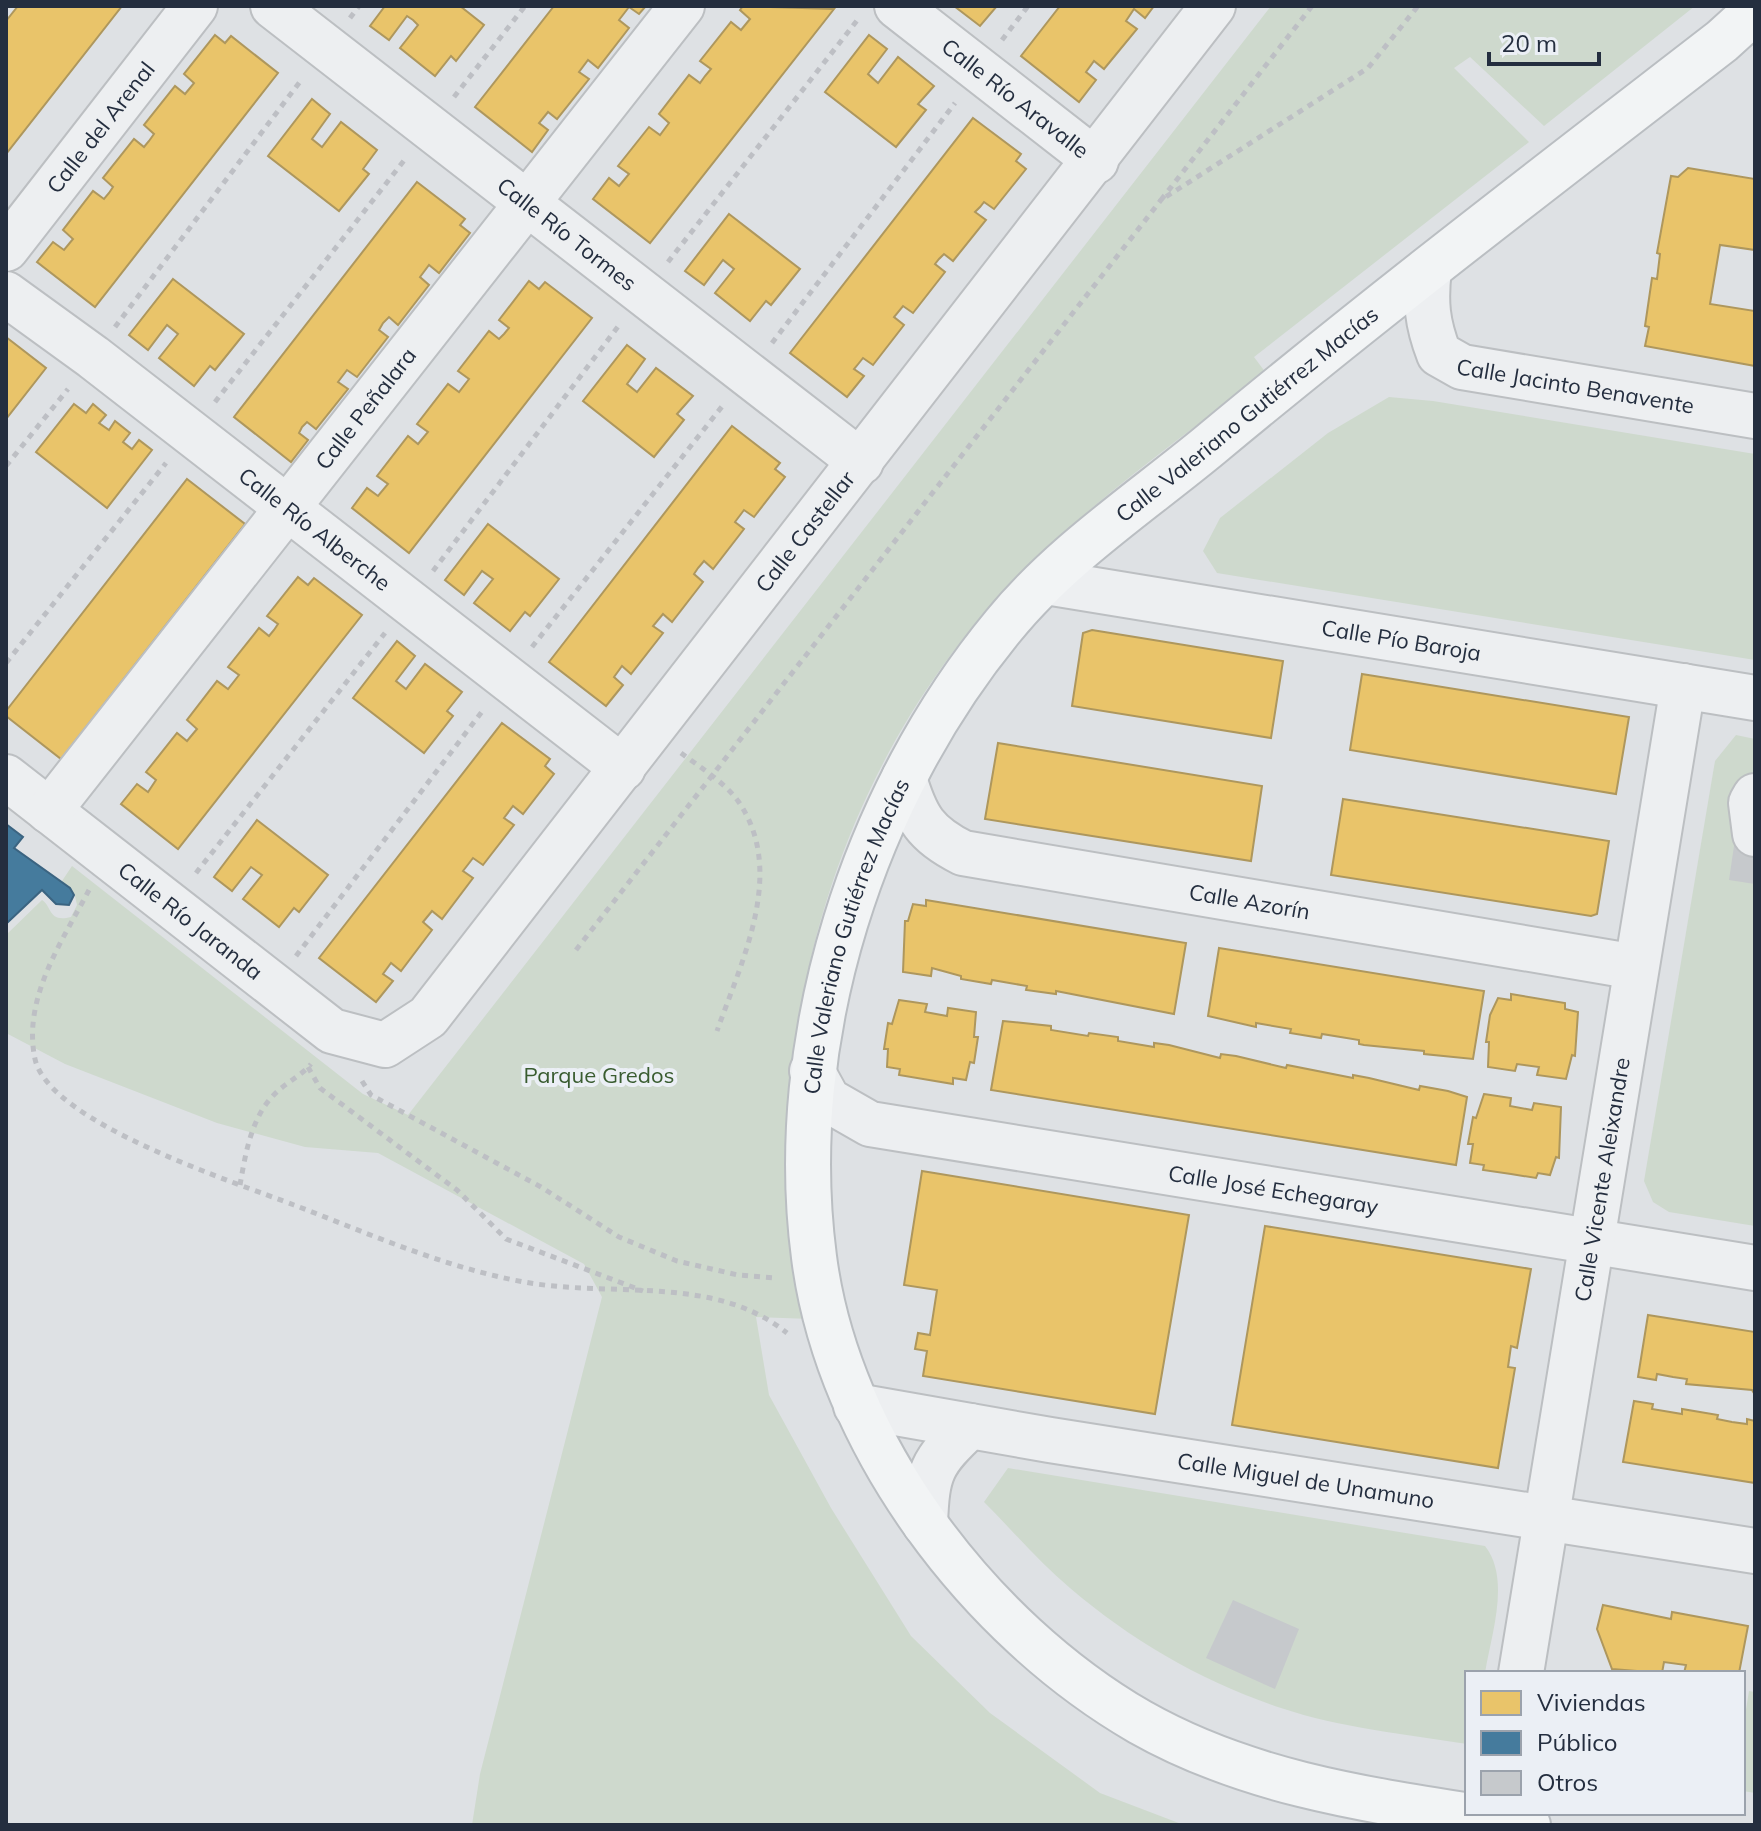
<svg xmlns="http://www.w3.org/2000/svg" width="1761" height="1831" font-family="Mulish,sans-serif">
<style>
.green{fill:#ced9cd}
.homes{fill:#e9c46a;stroke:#ae975d;stroke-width:2}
.public{fill:#457b9d;stroke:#3b6481;stroke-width:2}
.building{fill:#c6c9cc}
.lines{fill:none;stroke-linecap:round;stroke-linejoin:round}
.minor-casing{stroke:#bcbfc2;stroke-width:48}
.major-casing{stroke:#babec2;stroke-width:48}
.path{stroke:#bdbfc4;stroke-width:5;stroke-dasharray:6 6;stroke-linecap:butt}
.minor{stroke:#edeff1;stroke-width:44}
.major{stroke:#f2f4f5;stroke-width:44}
.labels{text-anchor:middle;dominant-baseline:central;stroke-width:8;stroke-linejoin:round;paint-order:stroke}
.street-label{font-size:22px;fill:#242e3f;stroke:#ebeff5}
.park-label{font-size:22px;fill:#395c30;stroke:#ebeff5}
</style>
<rect width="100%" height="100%" fill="#dee1e4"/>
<!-- green -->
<g class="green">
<path d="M 1271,6 L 1695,6 L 1544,126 L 1470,57 L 1454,68 L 1529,142 L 1254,357 L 1266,373 C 1182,437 1093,500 1018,576 C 875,723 795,922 789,1127 C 788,1149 794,1172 796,1193 C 801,1235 806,1277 811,1319 L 756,1317 L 769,1395 L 831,1508 L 911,1636 L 990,1713 L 1100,1793 L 1184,1825 L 472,1825 L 480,1774 L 602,1297 L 584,1264 L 378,1153 L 305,1147 L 217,1123 L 65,1064 L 6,1033 L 6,935 L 42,900 C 52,906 48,923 71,917 L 77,905 L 75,896 L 60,884 L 72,866 L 363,1094 L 408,1115 Z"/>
<path d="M 1389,397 L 1433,401 L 1755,454 L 1755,660 L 1217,573 L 1203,551 L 1220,518 L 1328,433 Z"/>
<path d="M 1736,735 L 1755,739 L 1755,1226 L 1669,1212 L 1653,1202 L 1644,1181 L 1715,761 Z"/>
<path d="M 1008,1468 L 1485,1546 C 1511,1579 1491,1635 1485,1673 L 1467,1673 L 1467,1744 C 1405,1734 1341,1728 1281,1708 C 1203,1682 1132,1641 1070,1588 C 1039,1562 1012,1530 984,1502 Z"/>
<path d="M 1749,1691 L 1755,1692 L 1755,1793 L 1743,1791 L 1743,1728 Z"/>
</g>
<!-- homes -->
<g class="homes">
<path d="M 18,6 L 122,6 L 6,154 L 6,21 Z"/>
<path d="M 385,6 L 460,6 L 484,25 L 456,61 L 451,56 L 435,76 L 400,48 L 418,25 L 413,20 L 407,16 L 389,40 L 370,26 Z"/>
<path d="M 554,6 L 646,6 L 639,14 L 629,7 L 619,20 L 629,28 L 598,68 L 588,60 L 579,72 L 589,79 L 557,119 L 548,112 L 539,123 L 548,130 L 532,152 L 475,107 Z"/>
<path d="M 743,6 L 834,9 L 650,243 L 593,199 L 609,178 L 619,186 L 629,174 L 618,166 L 649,127 L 660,135 L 669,123 L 659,114 L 689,75 L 700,83 L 705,76 L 711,69 L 700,61 L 731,22 L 741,30 L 750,19 L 740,10 Z"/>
<path d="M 954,6 L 997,6 L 980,26 Z"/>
<path d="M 1060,6 L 1154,6 L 1145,18 L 1134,9 L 1126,21 L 1137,29 L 1104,69 L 1094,61 L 1086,72 L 1096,80 L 1079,102 L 1021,56 Z"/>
<path d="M 215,35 L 225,43 L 231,36 L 278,73 L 95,307 L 37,262 L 53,242 L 64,250 L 73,239 L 63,230 L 93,191 L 104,199 L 109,193 L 113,187 L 103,178 L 134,139 L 144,147 L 149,141 L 154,134 L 144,125 L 175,86 L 185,94 L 190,88 L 194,83 L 184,74 Z"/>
<path d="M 869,35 L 887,49 L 868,74 L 878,83 L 898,57 L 934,86 L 918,104 L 926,110 L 896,147 L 825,92 Z"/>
<path d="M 312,99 L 330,114 L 312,139 L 322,147 L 341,122 L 377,150 L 363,169 L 369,174 L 339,211 L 268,156 Z"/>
<path d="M 973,118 L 1021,154 L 1016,161 L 1026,169 L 994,209 L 984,202 L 980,207 L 975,212 L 986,220 L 953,261 L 944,254 L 939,259 L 935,264 L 945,272 L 913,313 L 903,306 L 894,317 L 904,325 L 873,365 L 863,358 L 859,363 L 854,369 L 864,376 L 847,397 L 790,353 Z"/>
<path d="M 1688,168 L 1755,179 L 1755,250 L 1720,245 L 1710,304 L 1755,311 L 1755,366 L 1645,346 L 1649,327 L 1645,326 L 1652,278 L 1657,279 L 1660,254 L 1657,253 L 1671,176 L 1678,177 Z"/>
<path d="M 417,182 L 465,219 L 460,225 L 470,233 L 439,273 L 429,265 L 420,277 L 429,285 L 398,325 L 389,317 L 383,323 L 379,330 L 388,337 L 357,377 L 347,370 L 338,382 L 348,389 L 316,429 L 307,422 L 302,427 L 299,433 L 308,440 L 291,462 L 234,417 Z"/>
<path d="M 729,214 L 800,269 L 771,305 L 766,301 L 750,321 L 715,293 L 734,269 L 723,260 L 704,285 L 685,271 Z"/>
<path d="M 173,279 L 244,334 L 215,370 L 210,366 L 194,386 L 159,358 L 178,334 L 167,325 L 148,350 L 129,335 Z"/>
<path d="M 529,281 L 539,289 L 545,282 L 592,318 L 409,553 L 352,508 L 367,488 L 378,496 L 388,484 L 377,476 L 408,436 L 418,444 L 428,432 L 417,424 L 448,384 L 459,392 L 469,379 L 458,371 L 489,331 L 499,339 L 504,334 L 509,328 L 499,320 Z"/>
<path d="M 6,337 L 46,368 L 6,419 Z"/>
<path d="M 627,345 L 645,359 L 627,384 L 637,392 L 656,368 L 693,396 L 677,414 L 684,420 L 654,457 L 583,401 Z"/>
<path d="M 74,404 L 86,413 L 93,404 L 106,415 L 99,423 L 109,430 L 115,421 L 130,433 L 123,442 L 132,449 L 139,440 L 152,450 L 107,508 L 36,452 Z"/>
<path d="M 732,426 L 780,463 L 775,469 L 785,477 L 754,517 L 744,510 L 735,522 L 744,529 L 713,569 L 704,561 L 698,568 L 694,574 L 703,582 L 672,622 L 663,614 L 653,626 L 663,633 L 631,674 L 622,666 L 614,677 L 623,685 L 606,706 L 549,662 Z"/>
<path d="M 187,479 L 245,524 L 61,759 L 6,716 L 6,711 Z"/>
<path d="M 488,524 L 559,579 L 530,616 L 525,612 L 510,631 L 474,603 L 493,579 L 482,571 L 464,595 L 445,580 Z"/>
<path d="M 298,577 L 308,585 L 314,578 L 362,615 L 178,849 L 121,804 L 137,784 L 148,792 L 156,780 L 146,772 L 177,733 L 187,741 L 197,729 L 187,720 L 217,681 L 228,689 L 239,675 L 228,667 L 259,628 L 269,636 L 274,630 L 278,624 L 267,616 Z"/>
<path d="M 1092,630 L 1283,661 L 1271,738 L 1072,706 L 1083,633 Z"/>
<path d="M 397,641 L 415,656 L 396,681 L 406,689 L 425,664 L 462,692 L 447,711 L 453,716 L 424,753 L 353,698 Z"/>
<path d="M 1362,674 L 1629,717 L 1616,794 L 1350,750 Z"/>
<path d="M 502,723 L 550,759 L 545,766 L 554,774 L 523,814 L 513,806 L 504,818 L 514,825 L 483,865 L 473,858 L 463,871 L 473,878 L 442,919 L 432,911 L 423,922 L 432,930 L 401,971 L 391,963 L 383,974 L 393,981 L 376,1002 L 319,958 Z"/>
<path d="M 998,743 L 1262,786 L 1251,861 L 985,819 Z"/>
<path d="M 1343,799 L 1609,841 L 1597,914 L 1591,916 L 1331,875 Z"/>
<path d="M 257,820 L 328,875 L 299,912 L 294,908 L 279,927 L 243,899 L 262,875 L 251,867 L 232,891 L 214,877 Z"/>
<path d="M 926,900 L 1186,943 L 1174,1014 L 1056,991 L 1056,994 L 1026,990 L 1027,986 L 992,980 L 991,984 L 961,979 L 961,976 L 932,968 L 931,976 L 903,972 L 905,921 L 908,921 L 913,904 L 926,906 Z"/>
<path d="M 1219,948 L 1484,991 L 1473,1059 L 1424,1054 L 1424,1051 L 1364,1045 L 1359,1044 L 1359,1040 L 1322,1034 L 1321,1038 L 1290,1033 L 1291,1029 L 1256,1023 L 1256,1027 L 1208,1016 Z"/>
<path d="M 1511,994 L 1565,1003 L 1565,1009 L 1578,1012 L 1575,1056 L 1572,1055 L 1566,1079 L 1537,1075 L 1539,1067 L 1517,1064 L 1515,1071 L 1488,1067 L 1489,1042 L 1486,1042 L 1490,1015 L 1498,998 L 1511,1000 Z"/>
<path d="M 899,1000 L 927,1004 L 925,1012 L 947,1016 L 948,1008 L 976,1012 L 974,1037 L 978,1037 L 974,1063 L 970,1062 L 966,1080 L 953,1078 L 953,1084 L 899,1075 L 900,1069 L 887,1067 L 888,1049 L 884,1049 L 888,1023 L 892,1024 Z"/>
<path d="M 1003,1021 L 1051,1026 L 1051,1030 L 1088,1036 L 1089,1033 L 1118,1037 L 1118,1041 L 1154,1047 L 1154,1043 L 1169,1045 L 1220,1058 L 1221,1054 L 1236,1056 L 1286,1068 L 1287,1065 L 1353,1078 L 1353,1075 L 1369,1078 L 1419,1090 L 1420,1086 L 1448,1091 L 1467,1097 L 1456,1165 L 991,1090 Z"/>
<path d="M 1484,1094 L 1511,1098 L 1510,1106 L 1532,1110 L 1534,1103 L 1561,1107 L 1559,1158 L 1556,1157 L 1550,1175 L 1538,1173 L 1536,1178 L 1511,1174 L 1483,1170 L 1484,1165 L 1470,1163 L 1473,1144 L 1468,1144 L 1473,1117 L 1476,1118 Z"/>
<path d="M 922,1171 L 1189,1215 L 1155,1414 L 923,1376 L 927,1351 L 915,1349 L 918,1333 L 930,1335 L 937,1290 L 904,1285 Z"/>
<path d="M 1265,1226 L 1531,1269 L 1517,1348 L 1511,1346 L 1508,1367 L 1515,1368 L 1498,1468 L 1232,1425 Z"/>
<path d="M 1648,1315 L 1755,1332 L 1755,1395 L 1752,1390 L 1686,1384 L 1687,1379 L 1673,1377 L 1657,1374 L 1656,1380 L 1638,1377 Z"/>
<path d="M 1634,1401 L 1653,1404 L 1652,1409 L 1682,1414 L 1682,1409 L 1718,1415 L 1717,1419 L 1732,1422 L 1747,1424 L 1747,1419 L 1755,1421 L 1755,1483 L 1623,1462 Z"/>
<path d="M 1603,1605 L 1671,1619 L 1672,1612 L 1748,1626 L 1739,1673 L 1684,1673 L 1686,1665 L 1664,1662 L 1662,1673 L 1612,1669 L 1597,1629 Z"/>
</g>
<!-- public -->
<path class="public" d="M 6,824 L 23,837 L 14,848 L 70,888 L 74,895 L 69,905 L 56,904 L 42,890 L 6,924 Z"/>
<!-- building -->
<g class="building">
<path d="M 1734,846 L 1755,849 L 1755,884 L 1729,880 Z"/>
<path d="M 1233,1600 L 1299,1629 L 1275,1689 L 1206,1658 Z"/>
</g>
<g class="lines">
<defs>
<g id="minor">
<path id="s1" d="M 273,6 L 861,462"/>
<path id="s2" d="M 897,6 L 1096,161"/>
<path id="s3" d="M 6,249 L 195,6"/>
<path id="s4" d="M 1429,269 C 1425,302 1427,323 1439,354 L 1462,367 L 1755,416"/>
<path id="s5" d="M 6,294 L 93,357 L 623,768"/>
<path id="s6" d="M 1046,582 L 1755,698"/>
<path id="s7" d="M 6,777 L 332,1031 L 385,1045 L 428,1017 L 1213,6"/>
<path id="s8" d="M 904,778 C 916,818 925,834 963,853 L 1636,967"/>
<path d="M 1755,796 L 1751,803 L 1755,834"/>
<path id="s9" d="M 49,811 L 682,6"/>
<path id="s10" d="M 812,1071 L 828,1100 L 870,1124 L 1755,1268"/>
<path id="s11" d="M 856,1406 L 1050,1440 L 1755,1551"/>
<path d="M 925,1524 C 927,1472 931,1462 970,1426"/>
<path id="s12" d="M 1521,1673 L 1683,686"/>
</g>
<g id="major">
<path id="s13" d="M 1528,1825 C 1394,1803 1260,1790 1140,1722 C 979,1629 838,1444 814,1257 C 785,1037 864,794 1004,625 C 1061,555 1141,502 1210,445 C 1377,306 1550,174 1722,41 L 1755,11"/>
</g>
</defs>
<!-- minor casing -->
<use href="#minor" class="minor-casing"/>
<!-- major casing -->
<use href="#major" class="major-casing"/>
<!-- path -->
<g class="path">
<path d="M 1312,6 L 1161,200 L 1368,68 L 1418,6"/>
<path d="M 350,18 L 359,6"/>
<path d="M 1002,40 L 1028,6"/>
<path d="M 454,97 L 525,6"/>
<path d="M 668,262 L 859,18"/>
<path d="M 115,327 L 302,79"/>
<path d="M 772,343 L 955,103"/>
<path d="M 215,402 L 406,158"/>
<path d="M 6,466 L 68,389"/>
<path d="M 433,571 L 620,324"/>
<path d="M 532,647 L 724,404"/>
<path d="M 6,663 L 166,463"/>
<path d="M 681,753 C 700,767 724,782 738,801 C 787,871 742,960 717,1031"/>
<path d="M 196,873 L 385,633"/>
<path d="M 89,890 C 63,940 22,998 35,1059 C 49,1123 237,1183 294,1205 C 370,1234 443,1267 524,1282 C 611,1298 714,1274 787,1333"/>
<path d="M 576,950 L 1161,200"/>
<path d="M 296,956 L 484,709"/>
<path d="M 308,1067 L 320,1088 L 457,1190 L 506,1239 L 643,1291"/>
<path d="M 362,1081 L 371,1095 L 541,1187 L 619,1237 L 677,1261 L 738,1275 L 776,1278"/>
<path d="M 240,1185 C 245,1156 251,1119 272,1097 C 283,1084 300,1077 311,1064"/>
</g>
<!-- minor -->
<use href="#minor" class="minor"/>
<!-- major -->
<use href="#major" class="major"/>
</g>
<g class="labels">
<!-- street labels -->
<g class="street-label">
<text stroke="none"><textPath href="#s2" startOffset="150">Calle Río Aravalle</textPath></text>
<text stroke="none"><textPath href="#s3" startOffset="154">Calle del Arenal</textPath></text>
<text stroke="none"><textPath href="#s1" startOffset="372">Calle Río Tormes</textPath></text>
<text stroke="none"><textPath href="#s4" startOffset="228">Calle Jacinto Benavente</textPath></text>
<text stroke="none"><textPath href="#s9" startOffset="512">Calle Peñalara</textPath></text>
<text stroke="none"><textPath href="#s13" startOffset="1990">Calle Valeriano Gutiérrez Macías</textPath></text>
<text stroke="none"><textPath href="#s5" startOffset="388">Calle Río Alberche</textPath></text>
<text stroke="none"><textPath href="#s7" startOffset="1134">Calle Castellar</textPath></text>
<text stroke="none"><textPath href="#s6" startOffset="360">Calle Pío Baroja</textPath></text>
<text stroke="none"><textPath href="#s8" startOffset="390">Calle Azorín</textPath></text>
<text stroke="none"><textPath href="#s7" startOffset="234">Calle Río Jaranda</textPath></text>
<text stroke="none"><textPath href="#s13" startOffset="1318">Calle Valeriano Gutiérrez Macías</textPath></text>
<text stroke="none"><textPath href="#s12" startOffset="500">Calle Vicente Aleixandre</textPath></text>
<text stroke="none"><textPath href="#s10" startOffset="490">Calle José Echegaray</textPath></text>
<text stroke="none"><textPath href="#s11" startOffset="456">Calle Miguel de Unamuno</textPath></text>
</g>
<!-- park labels -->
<g class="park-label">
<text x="599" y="1075">Parque Gredos</text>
</g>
</g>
<!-- border -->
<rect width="1761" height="1831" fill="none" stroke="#242e3f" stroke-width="16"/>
<!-- legend -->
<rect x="1465" y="1671" width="280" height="144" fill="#ebeff5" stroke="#9ba2ac" stroke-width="2"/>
<rect x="1481" y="1691" width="40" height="24" fill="#e9c46a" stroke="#9ba2ac" stroke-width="2"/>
<text x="1537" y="1711" font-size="24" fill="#242e3f">Viviendas</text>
<rect x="1481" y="1731" width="40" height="24" fill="#457b9d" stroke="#9ba2ac" stroke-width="2"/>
<text x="1537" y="1751" font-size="24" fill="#242e3f">Público</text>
<rect x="1481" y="1771" width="40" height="24" fill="#c6c9cc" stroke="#9ba2ac" stroke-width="2"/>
<text x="1537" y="1791" font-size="24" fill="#242e3f">Otros</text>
<!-- scale -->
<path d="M1489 52v12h110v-12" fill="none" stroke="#242e3f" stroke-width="4"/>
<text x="1501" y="52" font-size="24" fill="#242e3f" stroke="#ebeff5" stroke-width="6" paint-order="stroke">20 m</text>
</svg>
